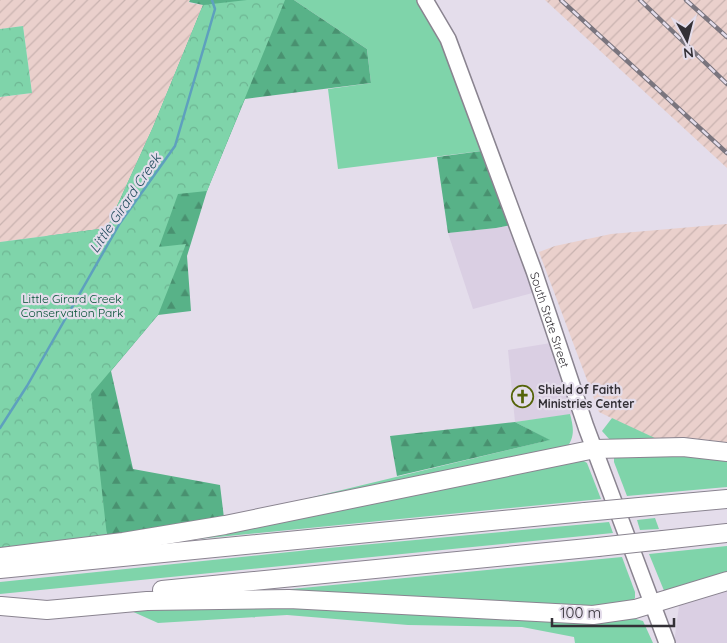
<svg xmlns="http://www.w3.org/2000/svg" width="727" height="643" font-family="Quicksand,sans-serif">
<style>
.built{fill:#dacfe3}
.industrial{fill:url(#industrial-furrows)}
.grass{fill:#7fd4aa}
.forest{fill:url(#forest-firs)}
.park{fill:url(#park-crowns)}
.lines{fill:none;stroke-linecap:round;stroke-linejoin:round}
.stream{stroke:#5ea0be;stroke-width:2.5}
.major-casing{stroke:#8a8490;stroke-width:18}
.highway-casing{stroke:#8a8490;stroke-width:20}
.major{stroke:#fff;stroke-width:15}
.highway{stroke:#fff;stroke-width:18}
.rail-casing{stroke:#7a757e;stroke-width:4.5}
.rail{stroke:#e4ddeb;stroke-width:2.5;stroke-dasharray:8;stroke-linecap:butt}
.highway-bridge-casing{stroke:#8a8490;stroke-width:20;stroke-linecap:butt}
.highway-bridge{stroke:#fff;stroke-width:18}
.labels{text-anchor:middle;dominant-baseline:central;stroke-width:4.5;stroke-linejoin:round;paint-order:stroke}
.park-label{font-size:12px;fill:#055135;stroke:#e4ddeb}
.street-label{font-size:12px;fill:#333036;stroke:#e4ddeb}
.poi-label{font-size:12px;font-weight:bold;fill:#333036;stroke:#e4ddeb;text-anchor:start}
.water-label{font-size:14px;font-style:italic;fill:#264f61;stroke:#e4ddeb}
</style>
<defs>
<pattern id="industrial-furrows" width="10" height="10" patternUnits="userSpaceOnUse" patternTransform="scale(1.25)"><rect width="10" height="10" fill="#ead0cc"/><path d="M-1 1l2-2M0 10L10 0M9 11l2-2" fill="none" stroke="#c9b3b0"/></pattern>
<pattern id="forest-firs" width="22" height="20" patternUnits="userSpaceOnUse" patternTransform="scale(1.25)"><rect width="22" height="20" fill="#58b288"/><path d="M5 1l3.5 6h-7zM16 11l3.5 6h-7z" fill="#499170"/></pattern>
<pattern id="park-crowns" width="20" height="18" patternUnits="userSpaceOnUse" patternTransform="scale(1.25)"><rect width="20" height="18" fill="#7fd4aa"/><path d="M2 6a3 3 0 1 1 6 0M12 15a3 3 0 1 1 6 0" fill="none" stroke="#6eb693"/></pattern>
</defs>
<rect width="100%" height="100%" fill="#e4ddeb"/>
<!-- built -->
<g class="built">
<path d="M 516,224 L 540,291 L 473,309 L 448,233 L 496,228 Z"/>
<path d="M 557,342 L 581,413 L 515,422 L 508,350 Z"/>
<path d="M 727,587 L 727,643 L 674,643 L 679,606 L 682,602 Z"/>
</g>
<!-- industrial -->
<g class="industrial">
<path d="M 0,0 L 190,0 L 189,3 L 203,5 L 153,127 L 107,228 L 0,242 L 0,97 L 32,93 L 23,26 L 0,29 Z"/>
<path d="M 545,0 L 727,0 L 727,168 Z"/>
<path d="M 727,224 L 727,445 L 657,440 L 599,412 L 539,252 L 555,246 L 611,234 Z"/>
</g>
<!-- grass -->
<g class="grass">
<path d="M 294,0 L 425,0 L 489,150 L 338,169 L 328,89 L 371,83 L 367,49 Z"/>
<path d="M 570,414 C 574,429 575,438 565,450 L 201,524 L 549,440 L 515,422 Z"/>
<path d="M 612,418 L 657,439 L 610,440 L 602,431 Z"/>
<path d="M 619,452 L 727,456 L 727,487 L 627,496 L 614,462 L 614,458 Z"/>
<path d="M 582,460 L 587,463 L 601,499 L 178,541 Z"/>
<path d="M 655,518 L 659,529 L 640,530 L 637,520 Z"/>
<path d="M 609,522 L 613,533 L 0,594 L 0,582 L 318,549 Z"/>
<path d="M 727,546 L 727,577 L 665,593 L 649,554 Z"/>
<path d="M 622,557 L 635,592 L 635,598 L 629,604 L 605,609 L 261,592 Z"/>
<path d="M 207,604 L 632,618 L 643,621 L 653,643 L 575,643 L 574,637 L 522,627 L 408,625 L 287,615 L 158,623 L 129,610 Z"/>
</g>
<!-- forest -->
<g class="forest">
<path d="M 190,0 L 294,0 L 367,49 L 371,83 L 245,99 L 207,191 L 187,256 L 191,311 L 158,315 L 111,371 L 133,469 L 220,485 L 224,518 L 107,536 L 47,236 L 107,228 L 153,127 L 203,5 L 189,2 Z"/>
<path d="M 489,150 L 516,224 L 496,228 L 448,233 L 437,157 Z"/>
<path d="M 515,422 L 550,440 L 397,476 L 390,436 Z"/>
</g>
<!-- park -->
<g class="park">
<path d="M 247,0 L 285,0 L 207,191 L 178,194 L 159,247 L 186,244 L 158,315 L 91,394 L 107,536 L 0,549 L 0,242 L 107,228 L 153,127 L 203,5 Z"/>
<path d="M 23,26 L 32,93 L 0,97 L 0,29 Z"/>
</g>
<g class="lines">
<!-- stream -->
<path class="stream" d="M 0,428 L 27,386 L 120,223 L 175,146 L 215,9 L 212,0"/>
<defs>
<g id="major">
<path id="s1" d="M 425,0 L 448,39 L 534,271 L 586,427 L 667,643"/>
</g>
<g id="highway">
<path d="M 650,506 L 727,499"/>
<path d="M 663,540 L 727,533"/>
<path d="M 0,557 L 123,542 L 225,525 L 595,449 L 683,447 L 727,452"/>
<path d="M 0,569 L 585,512"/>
<path d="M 162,590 L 598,547"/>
<path d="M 1,606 L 47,610 L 147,601 L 289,599 L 593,615 L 635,609 L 727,581"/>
</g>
</defs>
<!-- major casing -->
<use href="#major" class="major-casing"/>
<!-- highway casing -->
<use href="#highway" class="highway-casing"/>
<!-- major -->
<use href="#major" class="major"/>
<!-- highway -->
<use href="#highway" class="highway"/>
<defs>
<g id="rail">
<path d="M 561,0 L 727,153"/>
<path d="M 640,0 L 727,84"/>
<path d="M 686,0 L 727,37"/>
</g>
</defs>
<!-- rail casing -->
<use href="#rail" class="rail-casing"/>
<!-- rail -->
<use href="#rail" class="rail"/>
<defs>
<g id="highway-bridge">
<path d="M 585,512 L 650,506"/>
<path d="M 598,547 L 663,540"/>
</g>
</defs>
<!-- highway-bridge casing -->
<use href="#highway-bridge" class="highway-bridge-casing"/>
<!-- highway-bridge -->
<use href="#highway-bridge" class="highway-bridge"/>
</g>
<!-- icons -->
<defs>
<symbol id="church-ring" viewBox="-11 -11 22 22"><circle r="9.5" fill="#e4ddeb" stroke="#556409" stroke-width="1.5"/><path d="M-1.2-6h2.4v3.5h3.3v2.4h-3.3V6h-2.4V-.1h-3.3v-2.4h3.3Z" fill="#556409"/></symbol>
</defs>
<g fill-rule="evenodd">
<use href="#church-ring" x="510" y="384" width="25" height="25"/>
</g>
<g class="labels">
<!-- park labels -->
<g class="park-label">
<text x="72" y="298">Little Girard Creek<tspan x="72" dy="14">Conservation Park</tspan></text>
</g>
<!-- street labels -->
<g class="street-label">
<text stroke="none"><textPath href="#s1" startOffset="344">South State Street</textPath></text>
</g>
<!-- poi labels -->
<g class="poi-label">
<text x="538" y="389">Shield of Faith<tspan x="538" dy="14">Ministries Center</tspan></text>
</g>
<!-- water labels -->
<g class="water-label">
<text transform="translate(125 203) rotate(-56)">Little Girard Creek</text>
</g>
</g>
<!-- north arrow -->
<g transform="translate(687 40) rotate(173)" stroke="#e4ddeb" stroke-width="4" paint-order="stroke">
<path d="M0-4L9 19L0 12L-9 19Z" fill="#333036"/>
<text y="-8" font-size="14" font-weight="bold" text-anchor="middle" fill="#333036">N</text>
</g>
<!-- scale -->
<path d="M552 618v8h122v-8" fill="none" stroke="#333036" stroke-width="2.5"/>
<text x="560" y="618" font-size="15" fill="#333036" stroke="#e4ddeb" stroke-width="4" paint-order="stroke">100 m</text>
</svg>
